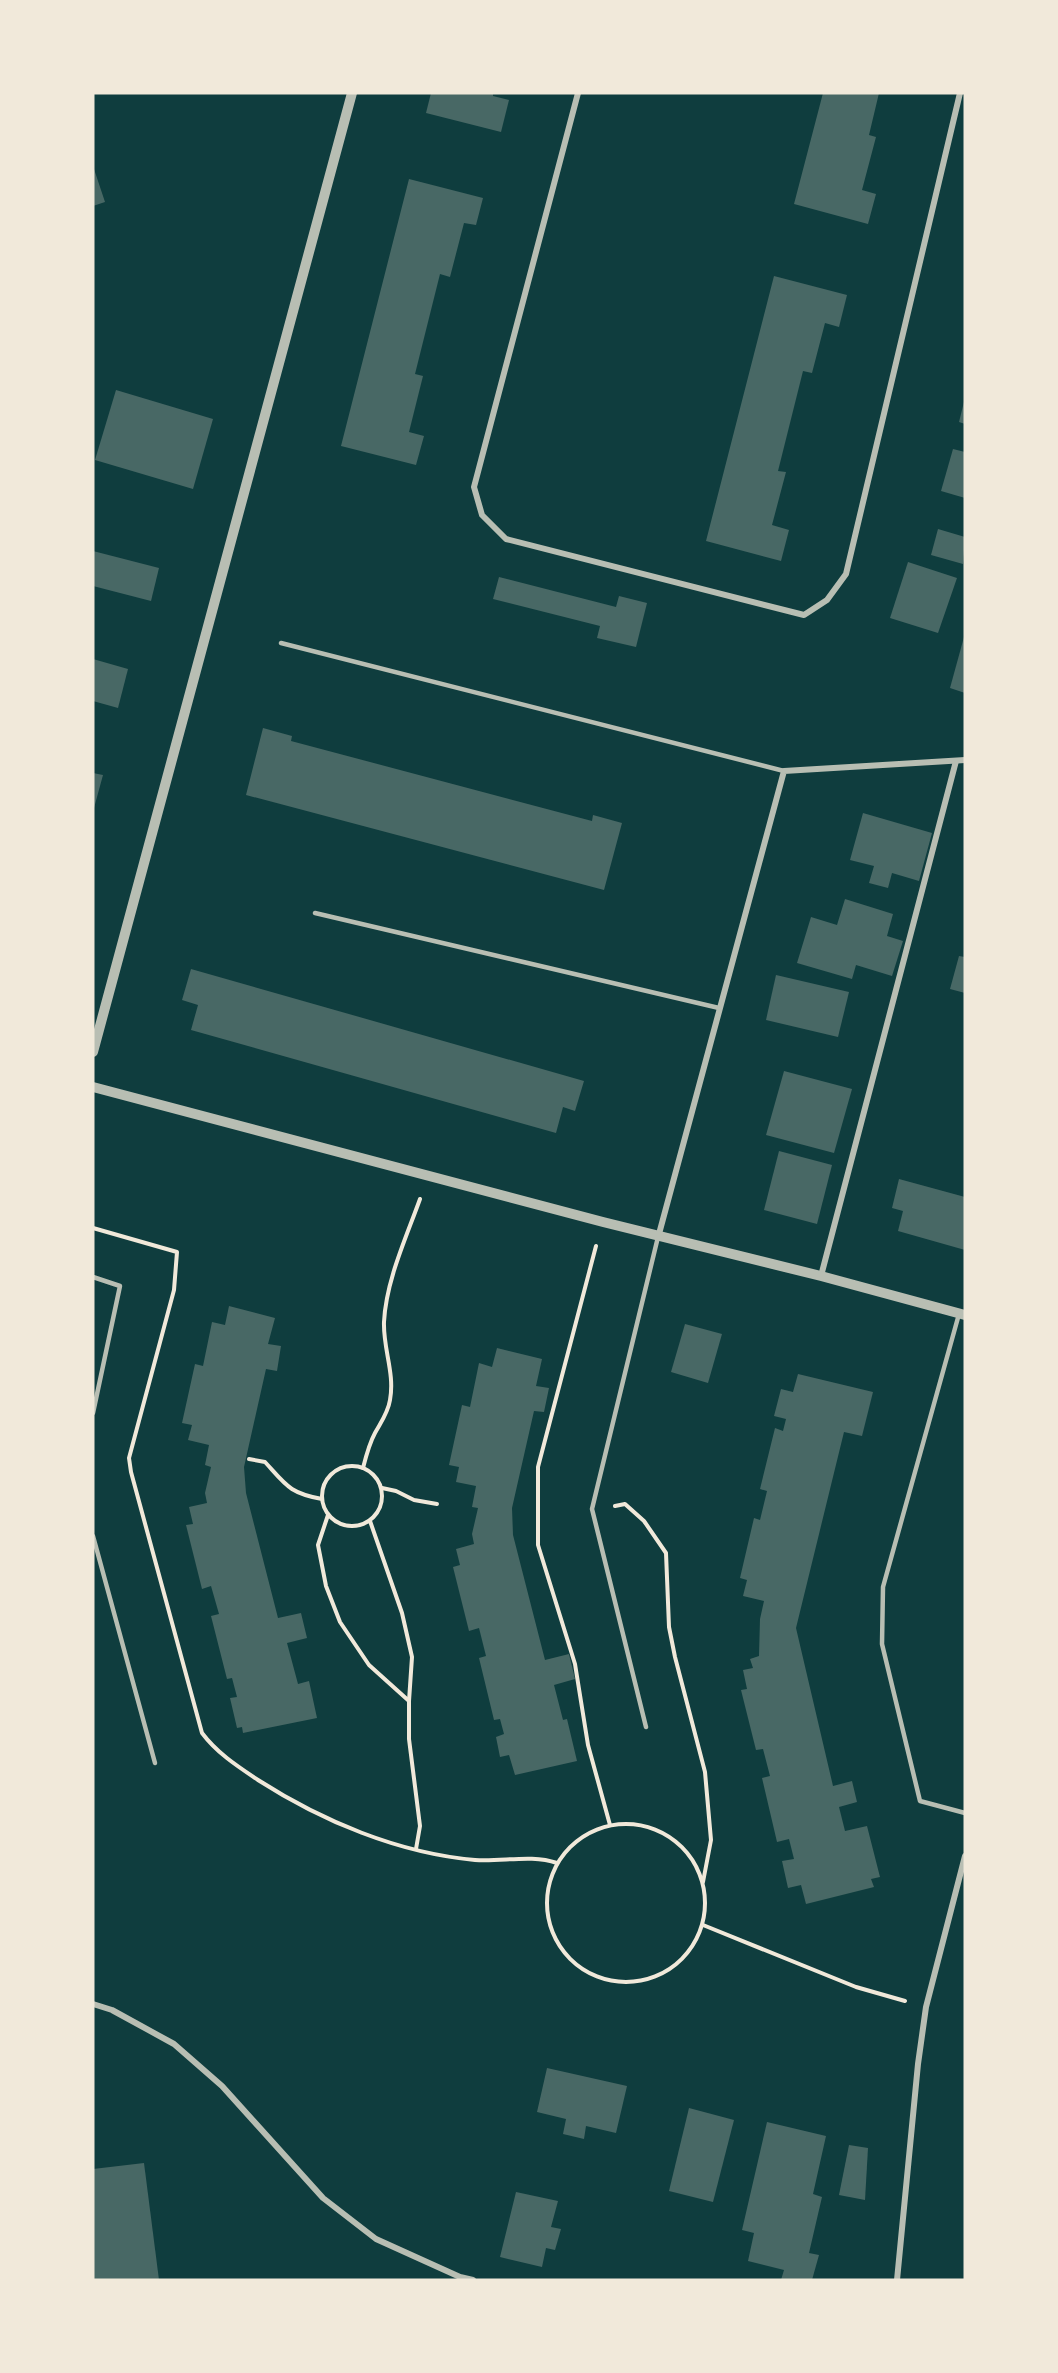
<svg xmlns="http://www.w3.org/2000/svg" width="1058" height="2373" font-family="'Archivo Narrow',sans-serif">
<style>
.building{fill:#486865}
.lines{fill:none;stroke-linecap:round;stroke-linejoin:round}
.path{stroke:#f1e9da;stroke-width:4}
.service{stroke:#b8beb3;stroke-width:4.5}
.minor{stroke:#b8beb3;stroke-width:6}
.tertiary{stroke:#b8beb3;stroke-width:10}
</style>
<rect width="100%" height="100%" fill="#0f3d3e"/>
<!-- building -->
<g class="building">
<path d="M 431,93 L 493,93 L 493,96 L 509,100 L 501,132 L 426,113 Z"/>
<path d="M 823,93 L 879,93 L 869,135 L 876,137 L 862,190 L 876,194 L 868,224 L 794,204 Z"/>
<path d="M 93,166 L 105,202 L 93,206 Z"/>
<path d="M 409,179 L 483,198 L 476,225 L 464,223 L 450,277 L 440,274 L 415,374 L 423,376 L 409,432 L 424,436 L 416,465 L 341,446 Z"/>
<path d="M 774,276 L 847,295 L 839,327 L 825,323 L 812,373 L 803,371 L 778,471 L 786,472 L 772,525 L 789,530 L 781,561 L 706,541 Z"/>
<path d="M 116,390 L 213,419 L 193,489 L 95,460 Z"/>
<path d="M 964,402 L 965,402 L 965,424 L 959,422 Z"/>
<path d="M 953,449 L 965,452 L 965,498 L 941,491 Z"/>
<path d="M 938,529 L 965,537 L 963,564 L 931,555 Z"/>
<path d="M 93,551 L 159,568 L 151,601 L 93,586 Z"/>
<path d="M 908,562 L 957,578 L 938,633 L 890,618 Z"/>
<path d="M 499,577 L 616,607 L 619,596 L 647,603 L 636,647 L 597,638 L 600,626 L 493,599 Z"/>
<path d="M 964,637 L 965,637 L 965,693 L 950,688 Z"/>
<path d="M 93,659 L 128,669 L 118,708 L 93,701 Z"/>
<path d="M 263,728 L 292,736 L 291,741 L 592,821 L 593,815 L 622,823 L 604,890 L 246,795 Z"/>
<path d="M 93,773 L 103,775 L 94,808 L 93,808 Z"/>
<path d="M 863,813 L 932,833 L 919,881 L 892,873 L 888,888 L 869,883 L 874,866 L 850,860 Z"/>
<path d="M 845,899 L 893,914 L 887,936 L 903,941 L 892,976 L 856,965 L 852,979 L 797,963 L 811,917 L 837,925 Z"/>
<path d="M 959,956 L 965,957 L 965,993 L 950,989 Z"/>
<path d="M 191,969 L 584,1081 L 575,1111 L 563,1107 L 556,1133 L 191,1030 L 198,1005 L 182,1000 Z"/>
<path d="M 776,975 L 849,992 L 838,1037 L 766,1020 Z"/>
<path d="M 784,1071 L 852,1089 L 834,1153 L 766,1135 Z"/>
<path d="M 779,1151 L 832,1165 L 817,1224 L 764,1210 Z"/>
<path d="M 899,1179 L 965,1197 L 965,1250 L 898,1231 L 903,1211 L 892,1208 Z"/>
<path d="M 229,1306 L 275,1318 L 268,1344 L 281,1346 L 277,1371 L 266,1369 L 244,1467 L 246,1493 L 278,1618 L 301,1613 L 307,1638 L 287,1643 L 298,1684 L 309,1681 L 317,1718 L 243,1733 L 242,1727 L 237,1728 L 230,1698 L 237,1697 L 232,1678 L 227,1679 L 211,1616 L 219,1614 L 211,1586 L 202,1589 L 186,1525 L 193,1524 L 189,1507 L 207,1503 L 205,1493 L 211,1467 L 205,1465 L 209,1445 L 188,1440 L 192,1425 L 182,1423 L 195,1364 L 203,1366 L 212,1322 L 225,1325 Z"/>
<path d="M 685,1324 L 722,1334 L 708,1383 L 671,1372 Z"/>
<path d="M 497,1348 L 542,1359 L 536,1386 L 549,1388 L 544,1412 L 534,1411 L 512,1508 L 513,1535 L 545,1660 L 569,1654 L 575,1679 L 554,1685 L 563,1720 L 567,1719 L 577,1761 L 515,1775 L 509,1755 L 500,1757 L 496,1737 L 504,1734 L 500,1719 L 494,1720 L 479,1658 L 486,1656 L 479,1628 L 469,1631 L 453,1567 L 460,1565 L 456,1549 L 474,1544 L 472,1534 L 478,1508 L 472,1507 L 476,1486 L 456,1482 L 459,1467 L 449,1465 L 462,1405 L 470,1407 L 479,1363 L 492,1367 Z"/>
<path d="M 798,1374 L 873,1392 L 862,1436 L 844,1432 L 796,1628 L 833,1786 L 852,1781 L 857,1802 L 839,1807 L 845,1831 L 867,1826 L 880,1877 L 871,1879 L 874,1887 L 806,1904 L 801,1885 L 788,1888 L 782,1861 L 794,1859 L 789,1839 L 777,1842 L 762,1778 L 770,1776 L 763,1749 L 756,1750 L 741,1690 L 747,1689 L 743,1670 L 753,1668 L 750,1659 L 759,1656 L 760,1619 L 764,1601 L 743,1596 L 747,1580 L 740,1578 L 754,1518 L 760,1520 L 767,1491 L 760,1489 L 775,1428 L 783,1431 L 786,1419 L 774,1416 L 781,1389 L 793,1392 Z"/>
<path d="M 547,2068 L 627,2086 L 616,2133 L 586,2126 L 584,2139 L 563,2134 L 566,2119 L 537,2112 Z"/>
<path d="M 689,2108 L 734,2120 L 713,2202 L 669,2191 Z"/>
<path d="M 767,2122 L 826,2136 L 813,2194 L 822,2197 L 809,2253 L 819,2255 L 812,2280 L 781,2280 L 784,2270 L 748,2261 L 754,2233 L 742,2230 Z"/>
<path d="M 849,2145 L 868,2148 L 865,2200 L 839,2195 Z"/>
<path d="M 144,2163 L 159,2280 L 93,2280 L 93,2169 Z"/>
<path d="M 516,2192 L 558,2201 L 551,2227 L 561,2229 L 555,2250 L 546,2248 L 542,2267 L 500,2257 Z"/>
</g>
<g class="lines">
<!-- path -->
<g class="path">
<path d="M 93,1228 L 177,1252 L 174,1290 L 129,1458 L 131,1472 L 202,1733 C 217,1753 237,1766 258,1780 C 322,1821 398,1853 475,1860 C 503,1862 531,1854 557,1863"/>
<path d="M 596,1246 L 538,1467 L 538,1545 L 575,1664 L 588,1745 L 610,1825"/>
<path d="M 249,1459 L 265,1462 C 286,1485 289,1493 322,1499"/>
<circle cx="352" cy="1496" r="30"/>
<path d="M 363,1468 C 366,1456 369,1444 375,1433 C 381,1422 388,1413 390,1400 C 395,1373 383,1349 384,1322 C 386,1281 406,1238 420,1199"/>
<path d="M 382,1488 L 396,1491 L 414,1500 L 437,1504"/>
<path d="M 615,1506 L 625,1504 L 644,1521 L 666,1553 L 669,1627 L 675,1657 L 705,1772 L 711,1840 L 703,1882"/>
<path d="M 328,1515 L 318,1545 L 326,1586 L 340,1622 L 369,1665 L 409,1701"/>
<path d="M 370,1521 L 402,1613 L 412,1657 L 409,1701 L 409,1739 L 420,1826 L 416,1849"/>
<circle cx="626" cy="1903" r="79"/>
<path d="M 703,1925 L 856,1987 L 905,2001"/>
</g>
<!-- service -->
<g class="service">
<path d="M 281,643 L 784,771"/>
<path d="M 315,913 L 719,1008"/>
<path d="M 93,1277 L 120,1286 L 93,1413"/>
<path d="M 959,1314 L 883,1587 L 882,1644 L 920,1801 L 965,1813"/>
<path d="M 93,1536 L 155,1763"/>
<path d="M 646,1727 L 592,1509 L 658,1237"/>
</g>
<!-- minor -->
<g class="minor">
<path d="M 578,93 L 474,487 L 482,515 L 506,539 L 804,615 L 827,600 L 846,574 L 960,93"/>
<path d="M 659,1234 L 784,771 L 965,760"/>
<path d="M 821,1276 L 956,761"/>
<path d="M 93,2004 L 112,2010 L 174,2044 L 222,2086 L 323,2198 L 376,2239 L 460,2277 L 473,2280"/>
<path d="M 897,2280 L 918,2064 L 926,2007 L 965,1856"/>
</g>
<!-- tertiary -->
<g class="tertiary">
<path d="M 93,1052 L 352,93"/>
<path d="M 93,1087 L 603,1222 L 821,1276 L 965,1315"/>
</g>
</g>
<!-- border -->
<rect width="1058" height="2373" fill="none" stroke="#f1e9da" stroke-width="189"/>
</svg>
